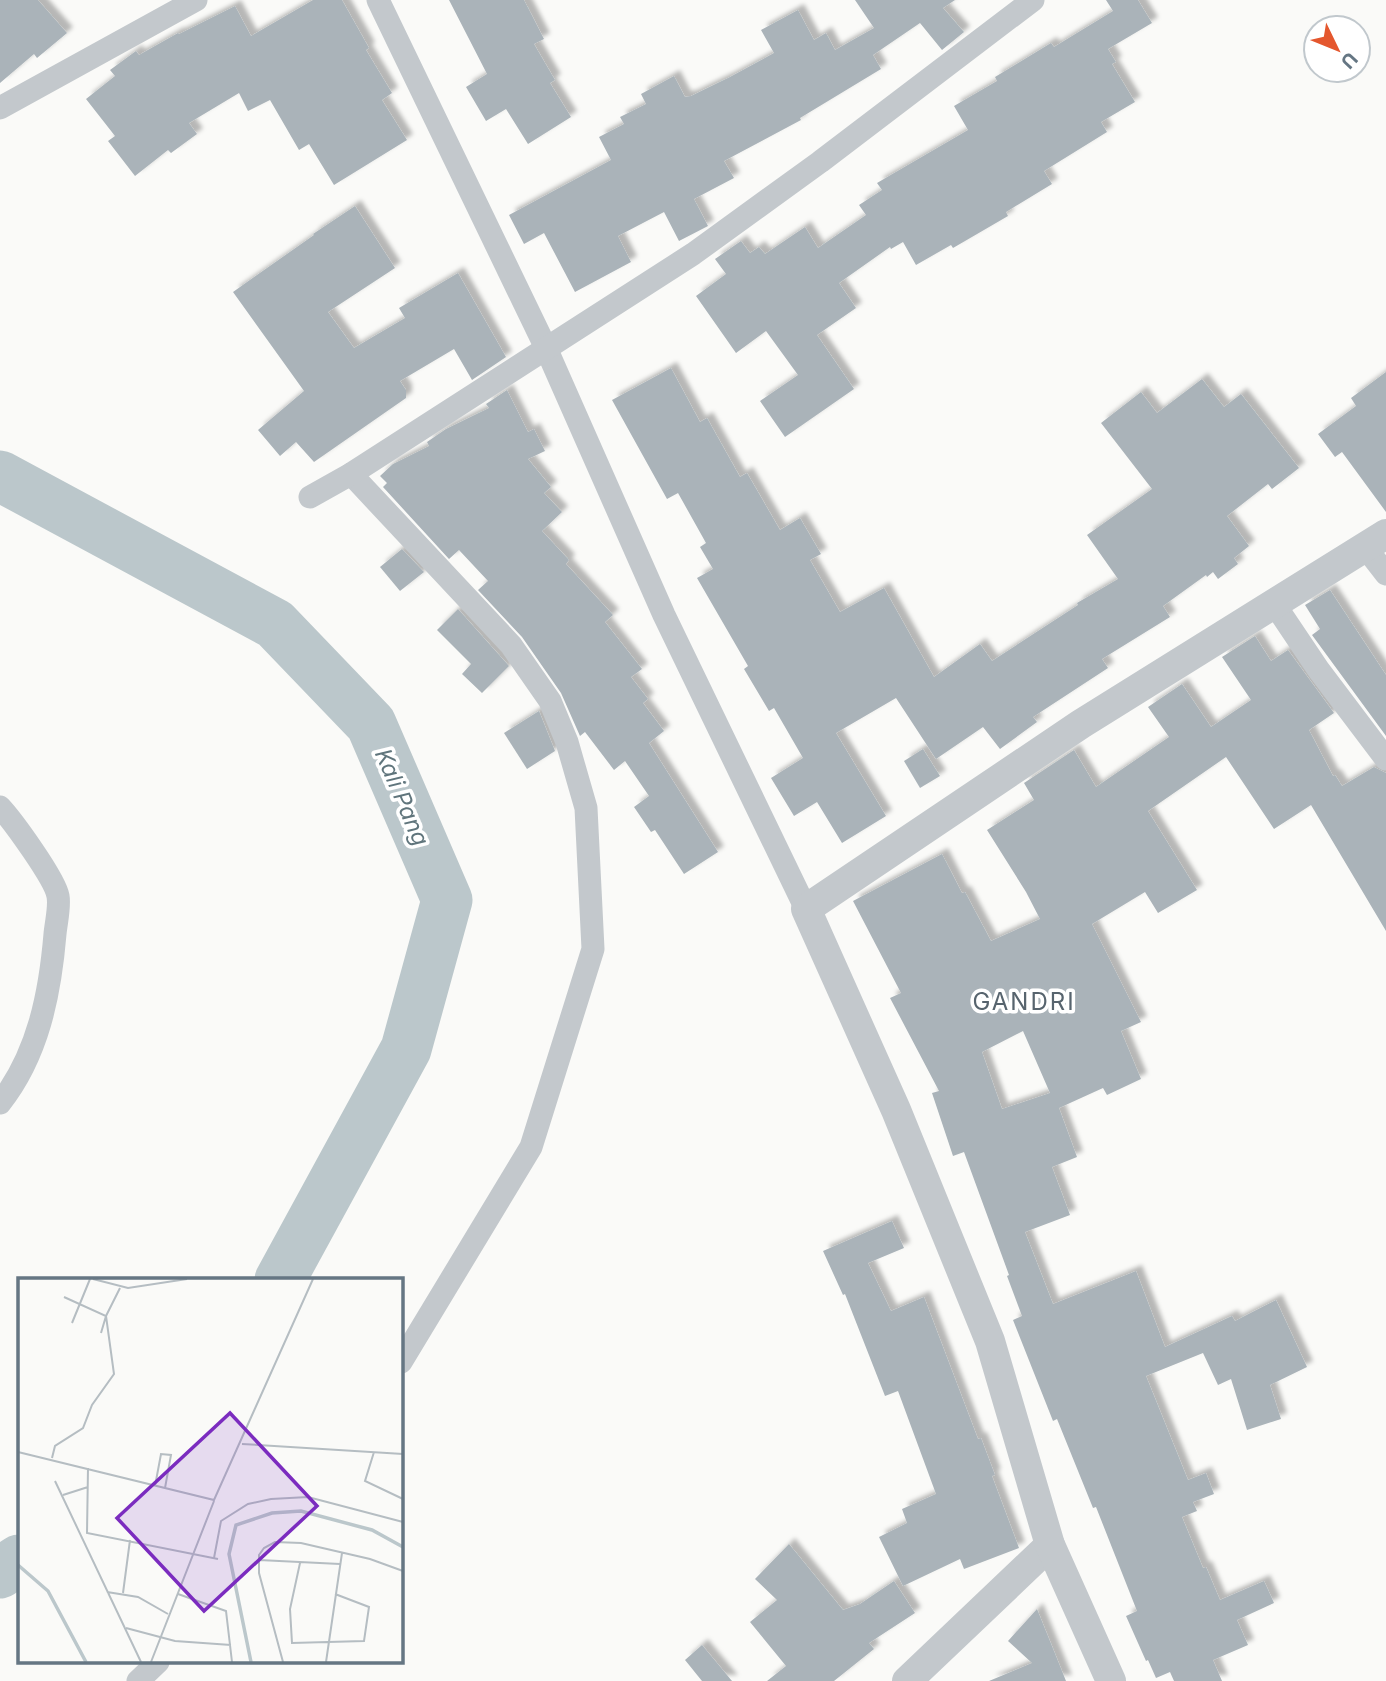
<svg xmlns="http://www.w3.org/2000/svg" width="1386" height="1681" font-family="Inter,sans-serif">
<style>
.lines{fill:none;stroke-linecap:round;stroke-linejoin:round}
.river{stroke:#bbc7cb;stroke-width:51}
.building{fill:#aab3b9;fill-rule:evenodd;filter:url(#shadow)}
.minor{stroke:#c3c8cc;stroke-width:23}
.tertiary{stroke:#c3c8cc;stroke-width:30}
.labels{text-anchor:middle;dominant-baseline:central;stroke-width:7;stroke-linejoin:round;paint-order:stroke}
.water-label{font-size:23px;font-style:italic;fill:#60757c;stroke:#fff}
.quarter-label{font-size:24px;letter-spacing:2px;fill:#57646e;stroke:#fff}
.inset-river{fill:none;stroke:#bbc7cb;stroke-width:3.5}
.inset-road{fill:none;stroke:#b5bdc2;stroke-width:2}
.view{fill:#7b2cbf;fill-opacity:0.15;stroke:#7b2cbf;stroke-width:3.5}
.inset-edge{fill:none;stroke:#657683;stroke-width:3.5}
</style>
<defs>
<filter id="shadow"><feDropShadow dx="6" dy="-6" stdDeviation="2" flood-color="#0004"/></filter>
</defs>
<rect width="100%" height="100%" fill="#fafaf8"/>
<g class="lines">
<!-- river -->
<g class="river">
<path d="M 0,476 L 275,624 L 371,724 L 447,900 L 406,1049 L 280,1280"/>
<path d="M 0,1573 L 19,1560"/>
</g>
</g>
<!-- building -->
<g class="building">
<path d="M 0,0 L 38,0 L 67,33 L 37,58 L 34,54 L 0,83 Z"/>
<path d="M 313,0 L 342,0 L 369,48 L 366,50 L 392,93 L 382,100 L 407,140 L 334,185 L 309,144 L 299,150 L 270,100 L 248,111 L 239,93 L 189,123 L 197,134 L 171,153 L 168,150 L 135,176 L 108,141 L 115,136 L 86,99 L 115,76 L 110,70 L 136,51 L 139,55 L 178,33 L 179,34 L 235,6 L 251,36 Z"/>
<path d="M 449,0 L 524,0 L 544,39 L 534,44 L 555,80 L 550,83 L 571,117 L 528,144 L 506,109 L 486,121 L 466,87 L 487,74 Z"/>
<path d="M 855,0 L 955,0 L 943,8 L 964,32 L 942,50 L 920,23 L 873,55 L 881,69 L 800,118 L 801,120 L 724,161 L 734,178 L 694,199 L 708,226 L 679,241 L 664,212 L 618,236 L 631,262 L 575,292 L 544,233 L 524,244 L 509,215 L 611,160 L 599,137 L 624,124 L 620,117 L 646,104 L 641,94 L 674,76 L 685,97 L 691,96 L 730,77 L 774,53 L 761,30 L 798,10 L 814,40 L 826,33 L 835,50 L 874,28 Z"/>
<path d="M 1106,0 L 1138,0 L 1152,23 L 1108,49 L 1116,62 L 1112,64 L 1135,102 L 1101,122 L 1107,132 L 1044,171 L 1052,184 L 1006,212 L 1008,216 L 953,248 L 951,245 L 916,265 L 903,242 L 891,249 L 890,247 L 839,283 L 856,308 L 817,335 L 854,389 L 785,437 L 760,401 L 798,375 L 766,331 L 736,353 L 696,296 L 726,274 L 715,259 L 741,241 L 750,253 L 759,247 L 765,254 L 805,227 L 818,248 L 866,215 L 859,205 L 882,190 L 877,183 L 968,130 L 954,106 L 997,81 L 995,77 L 1051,43 L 1054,47 L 1113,11 Z"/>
<path d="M 355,206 L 395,268 L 328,312 L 354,348 L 405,318 L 399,308 L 458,273 L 506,357 L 472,380 L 454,349 L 400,381 L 406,390 L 406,398 L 314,462 L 296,442 L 280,456 L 258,430 L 304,391 L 233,292 L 314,235 L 313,234 Z"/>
<path d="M 671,368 L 700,422 L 707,418 L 740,477 L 747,473 L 780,530 L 800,518 L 821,554 L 810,560 L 840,612 L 884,588 L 934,677 L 980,644 L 992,661 L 1078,605 L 1077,603 L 1118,579 L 1087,535 L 1152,489 L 1101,423 L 1141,392 L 1157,413 L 1202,379 L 1224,407 L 1241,394 L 1299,468 L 1272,489 L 1268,484 L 1227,516 L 1249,546 L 1234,558 L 1238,564 L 1218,579 L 1213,572 L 1207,577 L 1206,575 L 1163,606 L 1170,617 L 1102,659 L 1108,668 L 1033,717 L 1037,722 L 1000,749 L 983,727 L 936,759 L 896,698 L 836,733 L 886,816 L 842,843 L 817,802 L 794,816 L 771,778 L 803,758 L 774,708 L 769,711 L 744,669 L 748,666 L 697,578 L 713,569 L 700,547 L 706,543 L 678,493 L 667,499 L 612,400 Z"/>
<path d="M 1386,372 L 1386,512 L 1342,452 L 1335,457 L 1318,434 L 1356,406 L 1351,398 Z"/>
<path d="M 507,390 L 528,432 L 534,429 L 545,451 L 528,459 L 551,487 L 544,493 L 562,512 L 542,531 L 569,560 L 566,564 L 613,615 L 605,622 L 642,669 L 631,677 L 648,699 L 643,703 L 664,731 L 649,743 L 718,852 L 684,874 L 655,830 L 651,832 L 634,807 L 649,796 L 625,761 L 614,770 L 585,732 L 580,736 L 561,693 L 522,637 L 478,590 L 488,581 L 459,550 L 449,559 L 383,487 L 387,483 L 380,476 L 393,464 L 429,446 L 427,442 L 446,429 L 489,408 L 486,404 Z"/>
<path d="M 402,549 L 424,572 L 400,591 L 380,567 Z"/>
<path d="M 1330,590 L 1386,675 L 1386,736 L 1312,635 L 1320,629 L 1305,605 Z"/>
<path d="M 458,609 L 509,666 L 482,693 L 462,674 L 471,664 L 437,630 Z"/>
<path d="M 1255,636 L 1271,661 L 1288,650 L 1334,713 L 1309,730 L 1333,776 L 1335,775 L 1342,786 L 1374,767 L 1386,773 L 1386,931 L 1311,805 L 1274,829 L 1226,757 L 1148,811 L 1197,890 L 1158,913 L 1145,892 L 1092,924 L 1141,1022 L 1121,1031 L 1141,1079 L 1107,1095 L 1103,1088 L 1059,1108 L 1077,1157 L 1052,1167 L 1070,1215 L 1025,1232 L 1053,1304 L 1136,1271 L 1165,1347 L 1232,1316 L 1235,1321 L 1276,1300 L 1307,1367 L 1270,1385 L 1281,1419 L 1247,1430 L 1231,1379 L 1218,1385 L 1203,1353 L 1146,1376 L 1188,1480 L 1206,1473 L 1214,1494 L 1193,1502 L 1197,1511 L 1182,1517 L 1203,1568 L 1206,1567 L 1220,1600 L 1264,1581 L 1274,1603 L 1237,1620 L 1248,1645 L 1213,1660 L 1222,1681 L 1174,1681 L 1170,1672 L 1156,1678 L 1148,1660 L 1146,1661 L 1126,1616 L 1137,1611 L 1096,1507 L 1093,1508 L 1057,1419 L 1053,1421 L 1013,1320 L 1022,1316 L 1007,1276 L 1009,1275 L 964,1152 L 953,1156 L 932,1093 L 939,1091 L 890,998 L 901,993 L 853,901 L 942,854 L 962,893 L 965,892 L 991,941 L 1040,919 L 1026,892 L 987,830 L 1034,800 L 1024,783 L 1074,750 L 1096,787 L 1169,737 L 1148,707 L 1182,684 L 1211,727 L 1251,700 L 1222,657 ZM 1023,1031 L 1050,1093 L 1002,1109 L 982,1052 Z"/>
<path d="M 539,711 L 555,751 L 527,769 L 504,733 Z"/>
<path d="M 923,749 L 940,776 L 920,788 L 904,761 Z"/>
<path d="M 892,1221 L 904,1248 L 868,1263 L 891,1311 L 924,1297 L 978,1439 L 981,1438 L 995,1475 L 992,1476 L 1019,1548 L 964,1569 L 960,1559 L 903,1586 L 879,1537 L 907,1523 L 902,1509 L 936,1494 L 898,1391 L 885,1396 L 845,1294 L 843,1295 L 823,1251 Z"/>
<path d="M 789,1544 L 843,1610 L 860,1604 L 894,1581 L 915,1613 L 869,1643 L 874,1649 L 834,1681 L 767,1681 L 786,1666 L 750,1622 L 777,1600 L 755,1579 Z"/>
<path d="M 1037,1609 L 1066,1681 L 989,1681 L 1032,1663 L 1008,1641 Z"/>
<path d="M 702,1645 L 732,1681 L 702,1681 L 685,1660 Z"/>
</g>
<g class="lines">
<!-- minor -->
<g class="minor">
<path d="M 378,0 L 546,348 L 664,615 L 806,909"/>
<path d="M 0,108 L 196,0"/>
<path d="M 351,474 L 511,645 L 550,701 L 567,742 L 586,808 L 593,949 L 531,1147 L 401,1362"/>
<path d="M 310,497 L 351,474 L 693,254 L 820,162 L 1033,0"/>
<path d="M 1365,547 L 1386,574"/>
<path d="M 1275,605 L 1318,669 L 1386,759"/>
<path d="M 0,807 C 13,821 55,879 58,896 C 60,907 56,923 55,934 C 50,994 38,1055 0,1103"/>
<path d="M 138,1681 L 158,1662"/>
</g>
<!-- tertiary -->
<g class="tertiary">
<path d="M 907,1681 L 1050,1545"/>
<path d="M 1111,1681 L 1050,1545 L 990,1341 L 896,1110 L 806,909 L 1081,724 L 1386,534"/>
</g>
</g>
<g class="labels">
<!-- water labels -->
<g class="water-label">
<text transform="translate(402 797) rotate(67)">Kali Pang</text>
</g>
<!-- quarter labels -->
<g class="quarter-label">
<text x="1024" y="1001">GANDRI</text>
</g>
</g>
<!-- overview -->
<g transform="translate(18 1278)">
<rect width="385" height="385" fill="#fafaf8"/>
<path class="inset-river" d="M 0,287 L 30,313 L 68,384M 233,384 L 211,276 L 218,247 L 254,235 L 283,233 L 354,252 L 385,269"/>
<path class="inset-road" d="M 75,1 L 110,10 L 169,1M 46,19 L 88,38 L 83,55M 54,45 L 72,1M 224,166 L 385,176M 0,174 L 196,222 L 295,1M 356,174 L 347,203 L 385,221M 34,180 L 37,168 L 65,150 L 74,127 L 96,96 L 88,38 L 102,10M 70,190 L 69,255 L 200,281M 37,203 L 123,384M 137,208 L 143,176 L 153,177 L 147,210M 45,217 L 70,209M 196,280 L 203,243 L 230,226 L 253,221 L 290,219 L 385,244M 241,282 L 322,286M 282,285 L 272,331 L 274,365 L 346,363 L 351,329 L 317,316M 89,314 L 120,319 L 150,336M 105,315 L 112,262M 160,316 L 208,333 L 214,384M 108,350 L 157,363 L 213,367M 133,384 L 196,223M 265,384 L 241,295 L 241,277 L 246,270 L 257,264 L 283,265 L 352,281 L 385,293M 308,384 L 324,275"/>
<path class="view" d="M 212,135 L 299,228 L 186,333 L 99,240 Z"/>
<rect width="385" height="385" class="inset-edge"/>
</g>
<!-- north arrow -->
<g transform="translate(1337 49) rotate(133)"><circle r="33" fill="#ffffff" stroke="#c1c8cd" stroke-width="2"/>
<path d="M0-5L12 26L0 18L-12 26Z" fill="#e4572e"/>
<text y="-10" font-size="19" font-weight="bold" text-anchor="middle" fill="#657683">U</text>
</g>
</svg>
